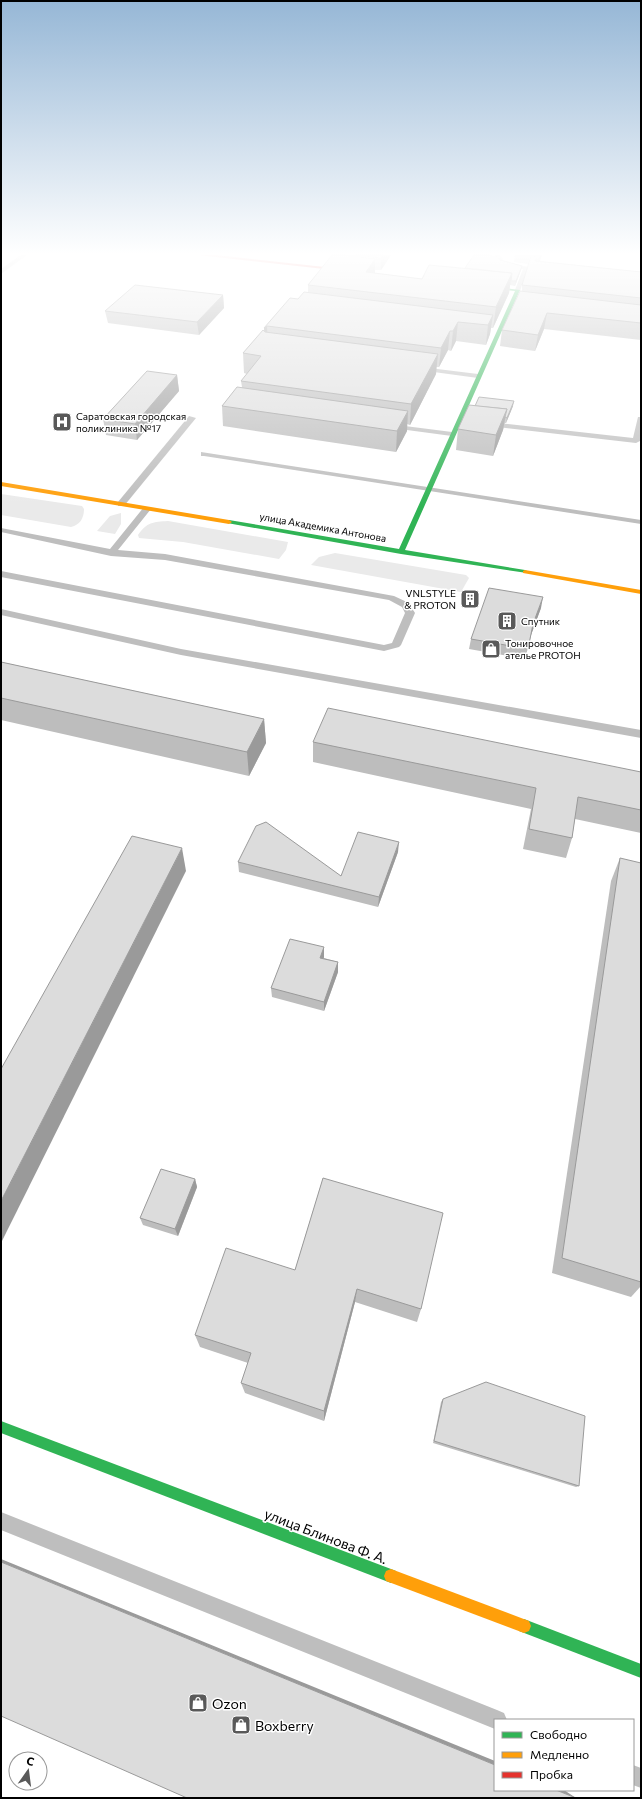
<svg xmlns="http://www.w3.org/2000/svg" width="642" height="1799" font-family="Commissioner,sans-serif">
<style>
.green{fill:#eaeaea}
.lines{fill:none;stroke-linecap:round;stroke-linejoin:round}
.lane{fill:#bebebe;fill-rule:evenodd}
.fast{fill:#30b455;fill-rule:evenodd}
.slow{fill:#ff9f0a;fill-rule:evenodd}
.jam{fill:#e5322d;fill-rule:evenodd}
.wall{fill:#bdbdbd}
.shaded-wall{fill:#9a9a9a}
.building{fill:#dcdcdc;stroke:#9a9a9a}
.labels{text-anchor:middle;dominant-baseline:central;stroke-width:3;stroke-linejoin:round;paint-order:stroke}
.far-poi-label{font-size:10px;fill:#000;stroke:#fff;text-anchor:start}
.far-street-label{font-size:10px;fill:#000;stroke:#fff}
.near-street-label{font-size:14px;fill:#000;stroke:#fff}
.near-poi-label{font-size:14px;fill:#000;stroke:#fff;text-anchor:start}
</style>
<rect width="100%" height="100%" fill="#fff"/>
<!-- green -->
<g class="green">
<path d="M 1,494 L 82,506 L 84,509 C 84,518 80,525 71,527 L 1,515 Z"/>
<path d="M 121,513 L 121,524 L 115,534 L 97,531 L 110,516 Z"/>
<path d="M 168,521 L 288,542 L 286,550 L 279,559 L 183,542 L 139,538 L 138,535 C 147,522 153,522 168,521 Z"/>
<path d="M 335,553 L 466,575 L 469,578 L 461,592 L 311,565 L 319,557 Z"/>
</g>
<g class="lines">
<!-- lane -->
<g class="lane">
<path d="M 21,255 L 27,255 L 1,274 L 1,269 Z"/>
<path d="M 495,255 L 500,255 L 504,261 L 528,267 L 520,291 L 515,290 L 523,269 L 500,263 Z"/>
<path d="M 421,367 L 478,374 L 481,376 L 478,378 L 419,370 L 419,368 Z"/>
<path d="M 189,416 L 196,418 L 124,506 L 118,506 L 118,502 Z"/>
<path d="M 638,417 L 641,417 L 640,441 L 636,443 L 489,426 L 485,424 L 489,422 L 633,438 Z"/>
<path d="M 389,424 L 452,432 L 456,434 L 452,436 L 392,428 L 388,426 Z"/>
<path d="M 201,452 L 641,520 L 641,524 L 204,456 L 201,456 Z"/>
<path d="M 144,507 L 150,507 L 151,509 L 118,550 L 165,554 L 394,596 L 409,603 L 415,613 L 401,645 L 399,647 L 384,651 L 1,577 L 1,571 L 384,645 L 392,643 L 405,613 L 402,607 L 389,600 L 165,560 L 111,556 L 1,532 L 1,528 L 110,549 Z"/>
<path d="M 1,609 L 181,649 L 641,730 L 641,738 L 181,655 L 1,615 Z"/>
<path d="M 1,1512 L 497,1710 L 504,1713 L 507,1720 L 495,1720 L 495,1729 L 1,1530 Z"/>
<path d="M 633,1765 L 641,1768 L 641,1788 L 633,1785 Z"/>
</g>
<!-- fast -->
<g class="fast">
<path d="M 478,285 L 520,290 L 405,550 L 525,570 L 527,571 L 527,573 L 401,554 L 227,523 L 226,522 L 229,520 L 399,549 L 515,291 L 480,287 Z"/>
<path d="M 1,1421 L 391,1569 L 396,1571 L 398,1576 L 396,1581 L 391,1583 L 1,1433 Z"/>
<path d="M 524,1619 L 641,1664 L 641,1678 L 519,1631 L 517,1626 L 519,1621 Z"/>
</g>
<!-- slow -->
<g class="slow">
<path d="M 1,482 L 229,520 L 232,522 L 229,524 L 1,486 Z"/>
<path d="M 525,570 L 641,590 L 641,594 L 523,573 L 523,571 Z"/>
<path d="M 391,1569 L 529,1621 L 531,1626 L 529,1631 L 524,1633 L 386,1581 L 384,1576 L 386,1571 Z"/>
</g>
<!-- jam -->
<path class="jam" d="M 216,255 L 352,270 L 354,271 L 352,272 L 198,255 Z"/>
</g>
<!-- wall -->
<g class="wall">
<path d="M 332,255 L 391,255 L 381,270 L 375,270 L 375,273 L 422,279 L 500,260 L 522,266 L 521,270 L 515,286 L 510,285 L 509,293 L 493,328 L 491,328 L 490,334 L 486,345 L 456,341 L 451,351 L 448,350 L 439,367 L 436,367 L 436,374 L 410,425 L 407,424 L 407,431 L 396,452 L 223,426 L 222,406 L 242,387 L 241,381 L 247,374 L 244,373 L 243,353 L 264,331 L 264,328 L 298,299 L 308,292 L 308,285 Z"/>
<path d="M 515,255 L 542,255 L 540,261 L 641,272 L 641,340 L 544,329 L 535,351 L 500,346 L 502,330 L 522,291 L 522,285 L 529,264 L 514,262 Z"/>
<path d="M 223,295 L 224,308 L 199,335 L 108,323 L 105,311 Z"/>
<path d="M 177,375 L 179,391 L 137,440 L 106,435 L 103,419 Z"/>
<path d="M 475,406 L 513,406 L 506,423 L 505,423 L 503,430 L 493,456 L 456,450 L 458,429 Z"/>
<path d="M 541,608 L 531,635 L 525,659 L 469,649 L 471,639 Z"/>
<path d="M 1,662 L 264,719 L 266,743 L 249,776 L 1,720 Z"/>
<path d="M 313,742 L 641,772 L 641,833 L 575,819 L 572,838 L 566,858 L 523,849 L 531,809 L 313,762 Z"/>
<path d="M 398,852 L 378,907 L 239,872 L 238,862 L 341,876 Z"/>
<path d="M 620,858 L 641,1282 L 641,1286 L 631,1297 L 552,1273 L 611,881 Z"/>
<path d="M 324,947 L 324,958 L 338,962 L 338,972 L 324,1011 L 272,997 L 271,988 Z"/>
<path d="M 323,1178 L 421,1309 L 417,1322 L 355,1302 L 324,1421 L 245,1393 L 241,1383 L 248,1363 L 200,1347 L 195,1335 L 295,1270 Z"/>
<path d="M 195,1179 L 197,1187 L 178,1236 L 143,1225 L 140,1218 Z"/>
<path d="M 443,1399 L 579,1486 L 576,1487 L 433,1443 L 441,1402 Z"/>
</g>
<!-- shaded-wall -->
<g class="shaded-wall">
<path d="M 383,255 L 391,255 L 381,270 L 381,258 Z"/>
<path d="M 539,255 L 542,255 L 538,266 Z"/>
<path d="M 375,259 L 375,279 L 365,292 L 366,272 Z"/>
<path d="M 522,266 L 521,270 L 515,286 L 516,281 Z"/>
<path d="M 512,273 L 509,293 L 493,328 L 496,307 Z"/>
<path d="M 223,295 L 224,308 L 199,335 L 197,322 Z"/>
<path d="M 547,313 L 544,329 L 535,351 L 538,335 Z"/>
<path d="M 493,315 L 490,334 L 486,345 L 488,325 Z"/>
<path d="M 458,322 L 456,341 L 451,351 L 453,331 Z"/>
<path d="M 267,326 L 268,346 L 265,347 L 264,328 Z"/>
<path d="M 450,331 L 448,350 L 439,367 L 441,348 Z"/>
<path d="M 438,354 L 436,374 L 410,425 L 411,404 Z"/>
<path d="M 177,375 L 179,391 L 137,440 L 135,424 Z"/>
<path d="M 514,401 L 513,406 L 506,423 L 507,418 Z"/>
<path d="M 507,409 L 503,430 L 493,456 L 496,435 Z"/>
<path d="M 408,411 L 407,431 L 396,452 L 397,431 Z"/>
<path d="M 543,597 L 541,608 L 531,635 L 525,659 L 533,624 Z"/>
<path d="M 264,719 L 266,743 L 249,776 L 247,752 Z"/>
<path d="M 399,842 L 398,852 L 378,907 L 379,897 Z"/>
<path d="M 182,848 L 186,871 L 1,1243 L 1,1201 Z"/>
<path d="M 324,947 L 324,957 L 320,967 L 320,958 Z"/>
<path d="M 338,962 L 338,972 L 324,1011 L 324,1002 Z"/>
<path d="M 195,1179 L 197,1187 L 178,1236 L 175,1229 Z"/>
<path d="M 357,1289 L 355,1302 L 324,1421 L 324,1411 Z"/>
<path d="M 1,1559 L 495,1761 L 495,1765 L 1,1562 Z"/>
<path d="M 556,1790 L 564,1790 L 576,1798 Z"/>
</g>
<!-- building -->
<g class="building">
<path d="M 332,255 L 343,255 L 375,259 L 366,272 L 422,279 L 429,265 L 512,273 L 496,307 L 308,285 Z"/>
<path d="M 355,255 L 383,255 L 381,258 Z"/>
<path d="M 474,255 L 488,255 L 498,257 L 500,260 L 522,266 L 516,281 L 511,281 L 512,273 L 465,268 Z"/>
<path d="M 531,256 L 537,257 L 535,261 L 641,272 L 641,298 L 522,285 Z"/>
<path d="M 135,285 L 223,295 L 197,322 L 105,311 Z"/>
<path d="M 520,291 L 641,305 L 641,323 L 547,313 L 538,335 L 502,330 Z"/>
<path d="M 304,292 L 493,315 L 488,325 L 458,322 L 453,331 L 450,331 L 441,348 L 267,326 L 264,328 L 290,298 L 298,299 Z"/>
<path d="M 263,330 L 265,332 L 438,354 L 411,404 L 241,381 L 261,356 L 243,353 Z"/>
<path d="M 147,371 L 177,375 L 135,424 L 103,419 Z"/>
<path d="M 237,387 L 408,411 L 397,431 L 222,406 Z"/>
<path d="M 479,397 L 514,401 L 507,418 L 505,417 L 507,409 L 475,406 Z"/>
<path d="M 469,405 L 507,409 L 496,435 L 458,429 Z"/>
<path d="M 489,588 L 543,597 L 533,624 L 528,649 L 471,639 Z"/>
<path d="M 1,662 L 264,719 L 247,752 L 1,698 Z"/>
<path d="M 328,708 L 641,772 L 641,810 L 578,797 L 572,838 L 529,829 L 536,788 L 313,742 Z"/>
<path d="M 266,822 L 341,876 L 358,832 L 399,842 L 379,897 L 238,862 L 256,826 Z"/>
<path d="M 132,836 L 182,848 L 1,1201 L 1,1069 Z"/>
<path d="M 620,858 L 641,863 L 641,1282 L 562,1258 Z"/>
<path d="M 290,939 L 324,947 L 320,958 L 338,962 L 324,1002 L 271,988 Z"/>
<path d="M 161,1169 L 195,1179 L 175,1229 L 140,1218 Z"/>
<path d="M 323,1178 L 443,1213 L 421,1309 L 357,1289 L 324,1411 L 241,1383 L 251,1353 L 195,1335 L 226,1248 L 295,1270 Z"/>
<path d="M 486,1382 L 585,1416 L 579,1486 L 434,1441 L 443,1399 Z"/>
<path d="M 1,1562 L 495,1765 L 495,1790 L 556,1790 L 576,1798 L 187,1798 L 1,1716 Z"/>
</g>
<!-- sky -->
<linearGradient id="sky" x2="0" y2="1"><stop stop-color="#96b7d6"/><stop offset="0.5" stop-color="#fff"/><stop offset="1" stop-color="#fff" stop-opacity="0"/></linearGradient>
<rect width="642" height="507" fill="url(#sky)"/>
<!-- icons -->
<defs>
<symbol id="hospital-square" viewBox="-11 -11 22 22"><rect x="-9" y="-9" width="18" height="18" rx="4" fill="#595959" stroke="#fff"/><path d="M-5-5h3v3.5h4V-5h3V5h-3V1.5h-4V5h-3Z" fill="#fff"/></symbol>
<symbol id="building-square" viewBox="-11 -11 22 22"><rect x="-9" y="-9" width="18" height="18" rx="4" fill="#595959" stroke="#fff"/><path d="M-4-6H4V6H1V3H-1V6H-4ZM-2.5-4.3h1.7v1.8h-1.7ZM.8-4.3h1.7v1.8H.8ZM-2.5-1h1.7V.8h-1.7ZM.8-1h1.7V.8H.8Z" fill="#fff"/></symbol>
<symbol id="shop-square" viewBox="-11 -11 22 22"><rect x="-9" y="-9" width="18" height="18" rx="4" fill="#595959" stroke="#fff"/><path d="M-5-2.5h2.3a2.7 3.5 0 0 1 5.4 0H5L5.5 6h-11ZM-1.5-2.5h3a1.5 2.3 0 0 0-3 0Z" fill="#fff"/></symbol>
</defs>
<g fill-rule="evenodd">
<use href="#hospital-square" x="51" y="411" width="22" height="22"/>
<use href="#building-square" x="459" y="588" width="22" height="22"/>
<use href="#building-square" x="496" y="610" width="22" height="22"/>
<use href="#shop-square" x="480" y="638" width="22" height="22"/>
<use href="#shop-square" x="187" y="1692" width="22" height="22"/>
<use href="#shop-square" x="230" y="1714" width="22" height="22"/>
</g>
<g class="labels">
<!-- far-poi labels -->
<g class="far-poi-label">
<text x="76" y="416">Саратовская городская<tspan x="76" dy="12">поликлиника №17</tspan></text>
<text x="456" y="593" text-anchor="end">VNLSTYLE<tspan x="456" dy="12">&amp; PROTON</tspan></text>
<text x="521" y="621">Спутник</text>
<text x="505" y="643">Тонировочное<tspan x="505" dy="12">ателье PROTOH</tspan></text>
</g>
<!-- far-street labels -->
<g class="far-street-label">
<text transform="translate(323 527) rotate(10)">улица Академика Антонова</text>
</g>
<!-- near-street labels -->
<g class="near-street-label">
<text transform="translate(326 1536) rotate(21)">улица Блинова Ф. А.</text>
</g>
<!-- near-poi labels -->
<g class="near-poi-label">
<text x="212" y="1703">Ozon</text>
<text x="255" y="1725">Boxberry</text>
</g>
</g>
<!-- border -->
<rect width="642" height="1799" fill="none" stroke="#000000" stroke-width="4"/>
<!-- legend -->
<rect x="494" y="1719" width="140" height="72" fill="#ffffff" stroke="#999999"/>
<rect x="502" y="1732" width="20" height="6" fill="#30b455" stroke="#999999"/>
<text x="530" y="1739" font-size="12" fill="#000000">Свободно</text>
<rect x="502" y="1752" width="20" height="6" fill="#ff9f0a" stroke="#999999"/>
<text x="530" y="1759" font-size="12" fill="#000000">Медленно</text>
<rect x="502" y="1772" width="20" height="6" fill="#e5322d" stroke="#999999"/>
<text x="530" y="1779" font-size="12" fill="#000000">Пробка</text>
<!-- north arrow -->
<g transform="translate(28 1771) rotate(14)"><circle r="19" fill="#ffffff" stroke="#999999"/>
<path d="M0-3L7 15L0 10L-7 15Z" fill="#595959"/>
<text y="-6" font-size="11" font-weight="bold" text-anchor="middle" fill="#000000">С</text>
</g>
</svg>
